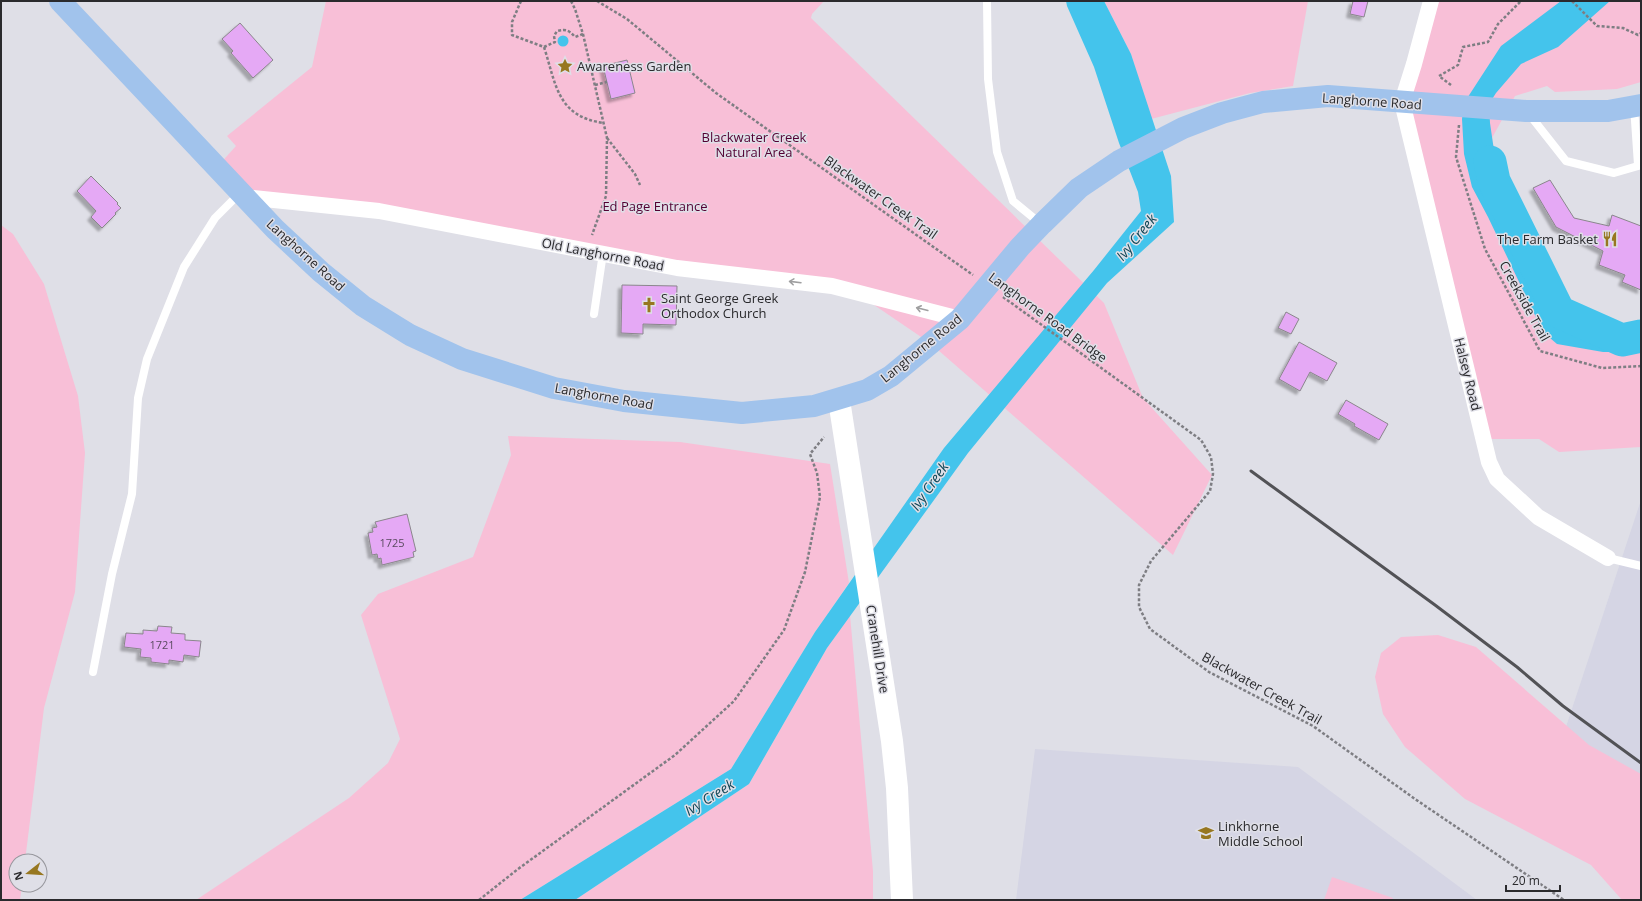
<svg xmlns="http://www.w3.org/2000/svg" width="1642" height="901" font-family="'Open Sans',sans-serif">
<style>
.built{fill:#d5d5e4}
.green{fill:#f8bfd7}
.water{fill:#44c4ec}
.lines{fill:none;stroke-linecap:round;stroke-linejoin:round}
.river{stroke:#44c4ec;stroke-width:33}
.building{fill:#e5a9f5;stroke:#8a868c;filter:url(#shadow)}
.path{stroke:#7e7e83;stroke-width:2.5;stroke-dasharray:3 2;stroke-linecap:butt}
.lane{stroke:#fff;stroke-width:8}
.street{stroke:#fff;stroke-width:16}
.secondary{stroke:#fff;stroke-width:22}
.primary{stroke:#a1c3ec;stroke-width:22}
.rail{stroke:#525256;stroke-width:3}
.oneway{stroke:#9f9fa0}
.labels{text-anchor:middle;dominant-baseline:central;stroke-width:3;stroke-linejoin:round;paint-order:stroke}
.number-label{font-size:11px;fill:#594a5f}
.poi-label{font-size:13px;fill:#2a2a2d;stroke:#dfdfe7;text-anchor:start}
.street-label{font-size:13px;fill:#2a2a2d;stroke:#dfdfe7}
.park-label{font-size:13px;fill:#530033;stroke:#dfdfe7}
.water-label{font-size:14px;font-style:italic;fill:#0e4555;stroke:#dfdfe7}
</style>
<defs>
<filter id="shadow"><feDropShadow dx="-3.5" dy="3.5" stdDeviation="1" flood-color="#0004"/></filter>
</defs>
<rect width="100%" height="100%" fill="#dfdfe7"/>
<!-- built -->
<g class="built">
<path d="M 1641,500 L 1641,783 L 1560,745 Z"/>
<path d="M 1035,749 L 1298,767 L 1477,900 L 1016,900 Z"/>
</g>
<!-- green -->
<g class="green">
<path d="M 326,1 L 824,1 L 812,14 L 811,18 L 1104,303 L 1143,398 L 1212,475 L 1173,555 L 930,343 L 855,292 L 244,197 L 217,167 L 236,146 L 227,136 L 312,67 Z"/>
<path d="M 1104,1 L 1308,1 L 1293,86 L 1250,93 L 1151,119 L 1131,54 Z"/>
<path d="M 1431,1 L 1641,1 L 1641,82 L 1617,89 L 1555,92 L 1547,86 L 1515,96 L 1492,138 L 1502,189 L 1529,253 L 1559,312 L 1603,331 L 1641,326 L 1641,447 L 1559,452 L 1539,439 L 1484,439 L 1402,102 Z"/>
<path d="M 1,225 L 13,234 L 44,284 L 78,396 L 85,453 L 75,592 L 44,708 L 25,861 L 16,861 L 16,885 L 22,885 L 20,900 L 1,900 Z"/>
<path d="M 508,436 L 680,442 L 830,464 L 849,583 L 815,632 L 731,769 L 520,900 L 196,900 L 349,798 L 388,763 L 400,739 L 361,615 L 378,594 L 473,557 L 511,455 Z"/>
<path d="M 850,615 L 873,871 L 873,900 L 575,900 L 749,784 L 827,648 Z"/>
<path d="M 1438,635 L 1476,647 L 1589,745 L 1641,774 L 1641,900 L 1622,900 L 1591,865 L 1465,799 L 1405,747 L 1383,714 L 1375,677 L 1381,653 L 1401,637 Z"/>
<path d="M 1332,877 L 1393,898 L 1392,900 L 1324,900 Z"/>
</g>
<!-- water -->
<g class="water">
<path d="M 1066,1 L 1104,1 L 1131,54 L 1171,176 L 1174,222 L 1107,283 L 968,453 L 827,648 L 749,784 L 575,900 L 520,900 L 731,769 L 815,632 L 944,448 L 1094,270 L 1141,211 L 1138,192 L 1119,143 L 1094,67 L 1067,6 Z"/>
<path d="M 1561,1 L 1610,1 L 1558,47 L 1521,64 L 1496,93 L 1489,104 L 1490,123 L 1498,178 L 1514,234 L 1561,320 L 1592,332 L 1625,330 L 1641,327 L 1641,350 L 1628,352 L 1603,352 L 1557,344 L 1543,332 L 1488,217 L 1472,187 L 1464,154 L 1462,119 L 1464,103 L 1501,46 Z"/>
<circle cx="563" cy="41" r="5.5"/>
</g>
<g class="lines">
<!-- river -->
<path class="river" d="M 1490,162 L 1494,181 L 1559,312 L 1622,340 L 1641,336"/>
</g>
<!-- building -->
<g class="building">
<path d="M 1353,1 L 1368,1 L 1364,17 L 1350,14 Z"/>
<path d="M 240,23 L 273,60 L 253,78 L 231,53 L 233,51 L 222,39 Z"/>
<path d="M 627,60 L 635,93 L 611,99 L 603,66 Z"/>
<path d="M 91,176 L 118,203 L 117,204 L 121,208 L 115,213 L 116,214 L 102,228 L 91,217 L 96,211 L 77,191 Z"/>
<path d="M 1550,180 L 1574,218 L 1609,226 L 1612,215 L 1641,226 L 1641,290 L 1622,282 L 1625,275 L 1599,265 L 1603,251 L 1556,227 L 1533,188 Z"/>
<path d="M 622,285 L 677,286 L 676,325 L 643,324 L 643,334 L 621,333 Z"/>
<path d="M 1286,312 L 1299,319 L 1291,334 L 1278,328 Z"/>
<path d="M 1299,342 L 1337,363 L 1327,381 L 1310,372 L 1300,391 L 1279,379 Z"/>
<path d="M 1346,400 L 1388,424 L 1379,440 L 1354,426 L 1355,424 L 1338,414 Z"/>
<path d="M 407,514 L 416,551 L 413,552 L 414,557 L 382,565 L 381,558 L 378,559 L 377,554 L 372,555 L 368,533 L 373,532 L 372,528 L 377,527 L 375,522 Z"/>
<path d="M 158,626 L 172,627 L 171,633 L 185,634 L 185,640 L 201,641 L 199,657 L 184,655 L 183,662 L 169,660 L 169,664 L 151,662 L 151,658 L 140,657 L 141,649 L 124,647 L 126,633 L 143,634 L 143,630 L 157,631 Z"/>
</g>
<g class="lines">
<!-- path -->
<g class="path">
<path d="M 521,1 L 512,22 L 512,35 L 544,47 C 556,84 557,117 604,123"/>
<path d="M 571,1 L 575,9 L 583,34 L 607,138 L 606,196 L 592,235"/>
<path d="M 597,1 L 627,19 L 716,93 L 973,275"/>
<path d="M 1572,1 L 1597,26 L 1623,28 L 1638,35 L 1641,33"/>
<path d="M 544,47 L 555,42 L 554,36 L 557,31 C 566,29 569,30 575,37 L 583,34"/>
<path d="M 595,85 L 607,82"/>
<path d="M 1451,85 L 1439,76 L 1458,65 L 1463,47 L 1488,42 L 1498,24 L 1521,1"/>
<path d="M 1459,125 L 1456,157 L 1485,249 L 1540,351 L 1602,368 L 1641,366"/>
<path d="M 607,138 L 635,174 L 640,185"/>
<path d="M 1003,297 L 1201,440 L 1211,457 L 1213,474 L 1210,491 L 1151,561 L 1139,585 L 1139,607 L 1150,629 L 1209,672 L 1313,726 L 1415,799 L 1564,900"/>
<path d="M 479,900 L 518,869 L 675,755 L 734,701 L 784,630 L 805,572 L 820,497 L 817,473 L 810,454 L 824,437"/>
</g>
<!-- lane -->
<g class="lane">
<path d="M 987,1 L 988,79 L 997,152 L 1013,201 L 1041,224"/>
<path d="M 1634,106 L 1638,165"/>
<path d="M 1529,114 L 1566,161 L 1614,173 L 1641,165"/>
<path d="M 594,314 L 603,253"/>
<path d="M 1608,558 L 1641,566"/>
<path d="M 93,672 L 112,574 L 132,494 L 138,398 L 147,359 L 184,267 L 215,218 L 240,193"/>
</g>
<!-- street -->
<g class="street">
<path d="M 1431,1 L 1414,64 L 1402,102 L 1489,462 L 1497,479 L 1538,517 L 1608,558"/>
<path d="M 244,197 L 379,211 L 677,268 L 832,286 L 960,319"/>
</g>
<!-- secondary -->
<path class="secondary" d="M 839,400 L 892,741 L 897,788 L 902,900"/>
<!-- primary -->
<path class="primary" d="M 60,1 L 275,229 L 321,272 L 363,306 L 410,335 L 462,359 L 554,388 L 624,401 L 742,413 L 814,406 L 867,390 L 891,376 L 960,319 L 1020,247 L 1042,224 L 1079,188 L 1119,161 L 1183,128 L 1222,113 L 1263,102 L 1328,96 L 1526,111 L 1608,111 L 1641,105"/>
<!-- rail -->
<path class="rail" d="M 1251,471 L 1435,605 L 1517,667 L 1563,706 L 1641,763"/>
</g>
<!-- one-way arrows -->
<defs><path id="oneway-shaft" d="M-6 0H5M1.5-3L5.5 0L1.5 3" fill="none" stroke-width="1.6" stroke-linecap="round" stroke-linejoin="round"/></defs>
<g class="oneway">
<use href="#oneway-shaft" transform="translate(795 282) rotate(-173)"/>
<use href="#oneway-shaft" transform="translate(922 309) rotate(-166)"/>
</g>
<!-- icons -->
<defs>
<symbol id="sight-bare" viewBox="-9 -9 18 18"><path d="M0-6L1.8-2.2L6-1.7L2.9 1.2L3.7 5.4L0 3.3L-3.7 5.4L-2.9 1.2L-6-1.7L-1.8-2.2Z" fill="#977720" stroke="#dfdfe7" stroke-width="2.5" paint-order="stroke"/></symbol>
<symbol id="restaurant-bare" viewBox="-9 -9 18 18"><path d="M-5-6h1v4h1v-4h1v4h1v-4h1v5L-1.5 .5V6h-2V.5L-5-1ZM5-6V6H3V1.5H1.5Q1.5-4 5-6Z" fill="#977720" stroke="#dfdfe7" stroke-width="2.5" paint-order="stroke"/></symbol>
<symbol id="church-bare" viewBox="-9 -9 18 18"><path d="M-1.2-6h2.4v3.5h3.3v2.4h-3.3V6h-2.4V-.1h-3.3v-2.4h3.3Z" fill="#977720" stroke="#dfdfe7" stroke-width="2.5" paint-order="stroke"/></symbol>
<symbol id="school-bare" viewBox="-9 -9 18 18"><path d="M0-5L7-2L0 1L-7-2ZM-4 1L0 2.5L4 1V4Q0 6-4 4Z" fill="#977720" stroke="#dfdfe7" stroke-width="2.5" paint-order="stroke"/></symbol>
</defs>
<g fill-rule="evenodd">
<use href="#sight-bare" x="554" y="55" width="22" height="22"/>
<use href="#restaurant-bare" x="1599" y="228" width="22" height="22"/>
<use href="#church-bare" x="638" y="294" width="22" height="22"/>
<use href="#school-bare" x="1195" y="822" width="22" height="22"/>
</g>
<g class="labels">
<!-- number labels -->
<g class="number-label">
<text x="392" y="542">1725</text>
<text x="162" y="644">1721</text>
</g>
<!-- poi labels -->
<g class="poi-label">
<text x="577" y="66">Awareness Garden</text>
<text x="1598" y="239" text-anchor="end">The Farm Basket</text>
<text x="661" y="298">Saint George Greek<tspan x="661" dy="15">Orthodox Church</tspan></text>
<text x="1218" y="826">Linkhorne<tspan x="1218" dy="15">Middle School</tspan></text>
</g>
<!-- street labels -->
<g class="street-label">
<text transform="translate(1372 101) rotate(4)">Langhorne Road</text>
<text transform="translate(881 197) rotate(35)">Blackwater Creek Trail</text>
<text transform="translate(603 254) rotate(11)">Old Langhorne Road</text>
<text transform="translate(306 255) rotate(42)">Langhorne Road</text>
<text transform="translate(1525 301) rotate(61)">Creekside Trail</text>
<text transform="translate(1048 317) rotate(36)">Langhorne Road Bridge</text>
<text transform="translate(921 348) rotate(-39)">Langhorne Road</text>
<text transform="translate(1468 374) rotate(76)">Halsey Road</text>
<text transform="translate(604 396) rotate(10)">Langhorne Road</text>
<text transform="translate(878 649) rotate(81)">Cranehill Drive</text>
<text transform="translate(1262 688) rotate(29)">Blackwater Creek Trail</text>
</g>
<!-- park labels -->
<g class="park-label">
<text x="754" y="137">Blackwater Creek<tspan x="754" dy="15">Natural Area</tspan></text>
<text x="655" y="206">Ed Page Entrance</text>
</g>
<!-- water labels -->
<g class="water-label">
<text transform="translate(1136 237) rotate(-51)">Ivy Creek</text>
<text transform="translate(929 486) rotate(-55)">Ivy Creek</text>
<text transform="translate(709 797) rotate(-32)">Ivy Creek</text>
</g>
</g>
<!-- border -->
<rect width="1642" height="901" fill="none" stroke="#2a2a2d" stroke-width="4"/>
<!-- north arrow -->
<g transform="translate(28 873) rotate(253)"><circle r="19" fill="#dfdfe7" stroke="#97979d"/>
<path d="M0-3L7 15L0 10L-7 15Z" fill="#977720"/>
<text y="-6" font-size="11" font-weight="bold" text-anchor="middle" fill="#2a2a2d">N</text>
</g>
<!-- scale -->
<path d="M1506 885v6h54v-6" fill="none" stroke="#2a2a2d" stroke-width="2"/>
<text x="1512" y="885" font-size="12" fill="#2a2a2d" stroke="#dfdfe7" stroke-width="3" paint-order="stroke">20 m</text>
</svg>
